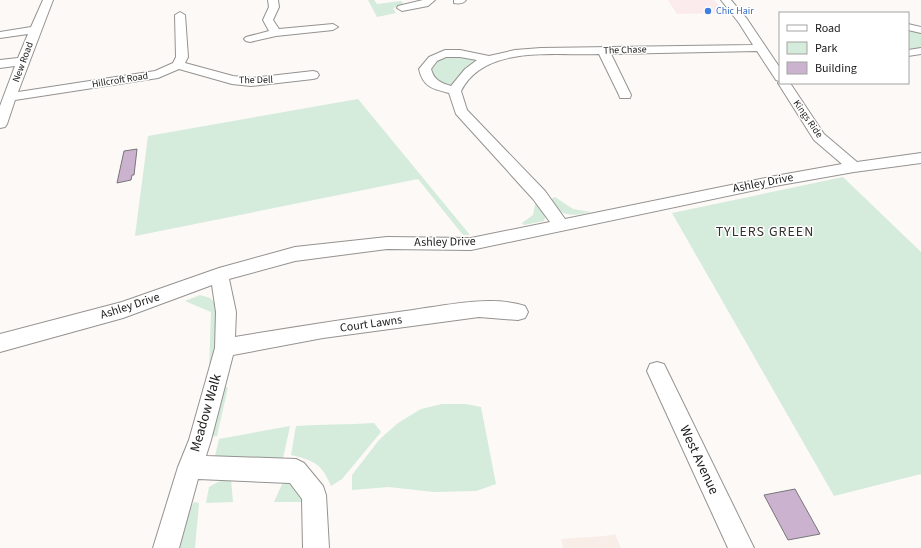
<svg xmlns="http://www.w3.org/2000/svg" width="921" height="548" font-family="'Source Sans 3',sans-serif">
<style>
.commercial{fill:#fbebec}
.built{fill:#f8ede7}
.green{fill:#d5ebdb}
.building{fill:#cbb2cf;stroke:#787678}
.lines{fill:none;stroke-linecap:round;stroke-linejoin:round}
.street-casing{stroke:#959290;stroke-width:2}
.street{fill:#fff;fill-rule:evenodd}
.shop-dot{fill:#3f7fe0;stroke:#fff;stroke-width:1.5}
.labels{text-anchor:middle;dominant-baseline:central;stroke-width:3;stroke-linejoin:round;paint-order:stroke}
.far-shop-label{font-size:10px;fill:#366cbe;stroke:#fff;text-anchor:start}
.far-street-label{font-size:10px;fill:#1a1918;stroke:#fff}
.street-label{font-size:12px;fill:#1a1918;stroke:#fff}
.quarter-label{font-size:14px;letter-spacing:1px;fill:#343130;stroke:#fff}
.near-street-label{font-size:14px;fill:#1a1918;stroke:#fff}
</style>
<rect width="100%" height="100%" fill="#fcf9f7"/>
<!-- commercial -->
<path class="commercial" d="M 668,0 L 714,0 L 725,13 L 677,14 Z"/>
<!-- built -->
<path class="built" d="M 615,534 L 621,548 L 563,548 L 561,539 L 605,536 Z"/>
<!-- green -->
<g class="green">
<path d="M 368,0 L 374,0 L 377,4 L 401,1 L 403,3 L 402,5 L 393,8 L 396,13 L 377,17 Z"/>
<path d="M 908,29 L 921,31 L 921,49 L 915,50 L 908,48 Z"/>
<path d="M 454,56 L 472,58 L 475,61 L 455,83 L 445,86 L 430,75 C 432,60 440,59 454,56 Z"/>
<path d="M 358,99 L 470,235 L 463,235 L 418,179 L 135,236 L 148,136 Z"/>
<path d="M 843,177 L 921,252 L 921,474 L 834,496 L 672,213 Z"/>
<path d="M 555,197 L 573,209 L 591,212 C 572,216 561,218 550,199 Z"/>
<path d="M 536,200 C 541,207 548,213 544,221 L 524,225 L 522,223 L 533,215 Z"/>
<path d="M 200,295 L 210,298 L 216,304 L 219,332 L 209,371 L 211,312 L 185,301 Z"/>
<path d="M 225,387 L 228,387 L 217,436 L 209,437 Z"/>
<path d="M 442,404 L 466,404 L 481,407 L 496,484 L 476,491 L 434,492 L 389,487 L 352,490 L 352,475 L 379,440 L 398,423 L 421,409 Z"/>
<path d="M 374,423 L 381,432 L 342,479 L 331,486 C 321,463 315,461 291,455 L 296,426 C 322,424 348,425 374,423 Z"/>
<path d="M 290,426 L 283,458 L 220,458 L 215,456 L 219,439 Z"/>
<path d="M 231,479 L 233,502 L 206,503 L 209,487 L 218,482 Z"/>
<path d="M 283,482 L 299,487 L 304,502 L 274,502 Z"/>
<path d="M 194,502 L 199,503 L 195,548 L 180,548 L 186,516 Z"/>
</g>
<!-- building -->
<g class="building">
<path d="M 137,149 L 134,175 L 132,175 L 131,180 L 117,183 L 124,151 Z"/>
<path d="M 795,489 L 820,534 L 788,540 L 764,495 Z"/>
</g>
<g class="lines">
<defs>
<g id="street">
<path d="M 43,0 L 53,0 L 18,92 L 155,71 L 173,63 L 176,57 L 175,15 L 180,12 L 185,15 L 188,57 L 185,63 L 233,76 L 251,78 L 313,71 L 317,72 L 319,75 L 317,78 L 313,79 L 251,86 L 232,84 L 179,69 L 158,78 L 15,100 L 7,124 L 5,127 L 0,128 L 0,106 L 15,66 L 0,68 L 0,60 L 18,58 L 28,34 L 0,38 L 0,32 L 31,27 Z"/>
<path d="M 268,0 L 278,0 L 279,7 L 273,20 L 279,29 L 333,24 L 338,27 L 333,30 L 276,36 L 250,42 L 246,41 L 244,39 L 246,37 L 269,31 L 263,20 L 269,7 Z"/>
<path d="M 423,0 L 435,0 L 428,6 L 402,11 L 397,8 L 398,6 Z"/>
<path d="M 454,0 L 466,0 C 463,4 459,4 454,3 Z"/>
<path d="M 721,0 L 731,0 L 747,19 L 780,68 L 780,83 L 790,83 L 824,134 L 857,162 L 921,153 L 921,163 L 854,172 L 775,186 L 471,250 L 387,249 L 295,261 L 229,279 L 236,312 L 235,337 C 294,327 353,318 413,310 C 447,305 492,295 525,306 L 528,312 L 525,318 L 518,320 L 479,317 L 323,338 L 233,355 L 211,440 L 206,456 L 296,459 L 304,463 L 323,486 L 326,495 L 329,548 L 303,548 L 302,499 L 290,483 L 198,479 L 179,548 L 153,548 L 178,467 L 189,440 L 215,348 L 216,312 L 212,285 L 123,318 L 0,352 L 0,334 L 122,302 L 219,268 L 295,247 L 387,237 L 471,238 L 550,222 L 533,199 L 456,114 L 449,93 C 433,89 423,87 419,69 L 429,57 L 445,50 L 460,50 L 489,56 L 515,50 L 541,48 L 753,45 L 739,23 ZM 757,51 L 776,80 L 779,81 L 778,83 L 814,140 L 842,164 L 775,176 L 565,219 L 545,191 L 467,110 L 461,91 C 485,44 555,56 599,54 L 619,95 L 620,98 L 630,98 L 631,95 L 611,54 ZM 446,57 L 460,57 L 477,60 L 465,69 L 451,86 C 441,83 434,80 431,69 L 437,61 Z"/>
<path d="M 908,24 L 921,27 L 921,33 L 908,30 Z"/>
<path d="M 921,48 L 921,54 L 908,56 L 908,50 Z"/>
<path d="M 657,362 L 664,364 L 754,548 L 728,548 L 647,371 L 650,364 Z"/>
</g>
</defs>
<!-- street casing -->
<use href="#street" class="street-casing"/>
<!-- street -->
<use href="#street" class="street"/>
</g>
<!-- markers -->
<circle class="shop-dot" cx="708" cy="11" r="4"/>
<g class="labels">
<!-- far-shop labels -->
<g class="far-shop-label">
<text x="716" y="11">Chic Hair</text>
</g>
<!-- far-street labels -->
<g class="far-street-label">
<text transform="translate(625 50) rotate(-2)">The Chase</text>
<text transform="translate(23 62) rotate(-70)">New Road</text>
<text transform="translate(120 80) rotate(-9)">Hillcroft Road</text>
<text transform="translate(256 80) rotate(-1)">The Dell</text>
<text transform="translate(808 119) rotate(55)">Kings Ride</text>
</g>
<!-- street labels -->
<g class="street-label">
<text transform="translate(763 183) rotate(-11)">Ashley Drive</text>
<text transform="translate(445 242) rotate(-1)">Ashley Drive</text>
<text transform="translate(130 306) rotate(-18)">Ashley Drive</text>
<text transform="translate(371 324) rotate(-8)">Court Lawns</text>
</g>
<!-- quarter labels -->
<g class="quarter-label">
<text x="765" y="232">TYLERS GREEN</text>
</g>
<!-- near-street labels -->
<g class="near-street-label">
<text transform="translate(206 413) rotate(-74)">Meadow Walk</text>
<text transform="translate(699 460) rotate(65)">West Avenue</text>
</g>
</g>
<!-- legend -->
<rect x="779" y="12" width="130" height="72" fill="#ffffff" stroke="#a3a3a3"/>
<rect x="787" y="25" width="20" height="6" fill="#ffffff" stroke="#a3a3a3"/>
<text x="815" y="32" font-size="12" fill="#1a1918">Road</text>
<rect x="787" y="42" width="20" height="12" fill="#d5ebdb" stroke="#a3a3a3"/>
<text x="815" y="52" font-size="12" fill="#1a1918">Park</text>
<rect x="787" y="62" width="20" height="12" fill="#cbb2cf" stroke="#a3a3a3"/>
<text x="815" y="72" font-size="12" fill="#1a1918">Building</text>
</svg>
